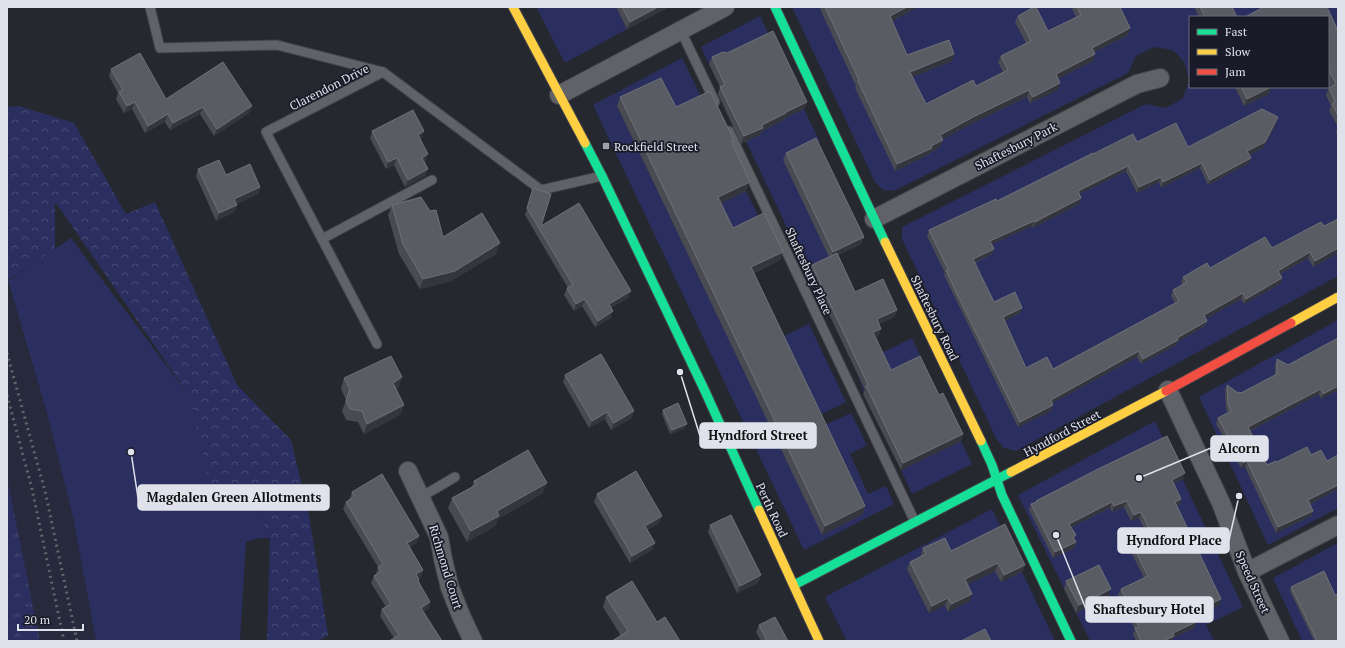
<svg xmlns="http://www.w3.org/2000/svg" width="1345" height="648" font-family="'PT Serif',serif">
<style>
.built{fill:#272a3c}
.green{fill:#2b2f5f;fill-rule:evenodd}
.forest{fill:url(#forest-crowns)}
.park{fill:url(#park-tufts)}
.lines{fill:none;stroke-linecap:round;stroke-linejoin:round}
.lane-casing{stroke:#424349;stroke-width:11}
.street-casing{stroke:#424349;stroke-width:20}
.fast-casing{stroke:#424349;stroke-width:11}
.slow-casing{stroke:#424349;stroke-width:11}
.jam-casing{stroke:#424349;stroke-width:11}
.lane{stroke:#606268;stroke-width:9}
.street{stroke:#606268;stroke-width:18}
.fast{stroke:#16e098;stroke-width:9}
.slow{stroke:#ffcf43;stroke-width:9}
.jam{stroke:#f24e42;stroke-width:9}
.rail{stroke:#64656b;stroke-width:3;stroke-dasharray:2 4;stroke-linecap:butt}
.wall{fill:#4a4b52}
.shaded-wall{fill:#35363d}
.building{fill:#5a5c63;stroke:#6f7178}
.poi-dot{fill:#9fa1a9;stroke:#191b29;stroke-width:1.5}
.labels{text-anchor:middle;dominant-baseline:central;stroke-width:3.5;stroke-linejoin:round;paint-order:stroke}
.street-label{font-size:12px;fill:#e0e2eb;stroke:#191b29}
.poi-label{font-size:12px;fill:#e0e2eb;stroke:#191b29;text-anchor:start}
.leader{fill:none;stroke:#e0e2eb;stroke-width:1.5}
.callout-dot{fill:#e0e2eb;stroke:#191b29;stroke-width:1.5}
.callout{fill:#e0e2eb;stroke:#e0e2eb;stroke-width:1.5}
.callout-label{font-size:13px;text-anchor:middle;font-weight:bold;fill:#111}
</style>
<defs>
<pattern id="forest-crowns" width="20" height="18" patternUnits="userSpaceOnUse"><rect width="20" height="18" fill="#2b2f5f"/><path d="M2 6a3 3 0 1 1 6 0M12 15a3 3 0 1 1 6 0" fill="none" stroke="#494d76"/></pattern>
<pattern id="park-tufts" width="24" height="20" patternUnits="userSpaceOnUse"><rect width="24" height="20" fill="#2b2f5f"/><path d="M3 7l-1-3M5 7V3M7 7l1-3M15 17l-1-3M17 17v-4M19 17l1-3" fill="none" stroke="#494d76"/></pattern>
</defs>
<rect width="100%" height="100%" fill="#26282f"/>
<!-- built -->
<path class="built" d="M 7,281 L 46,411 L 73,517 L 96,641 L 40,641 L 7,477 Z"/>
<!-- green -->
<g class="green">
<path d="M 536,7 L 616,7 L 627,29 L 565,63 Z"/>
<path d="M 792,7 L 1338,7 L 1338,276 L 1016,451 L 1004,448 L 997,440 L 902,239 L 902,227 L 1146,104 L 1166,108 L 1183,98 L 1189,80 L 1185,63 L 1173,50 L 1154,47 L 1136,56 L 1128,73 L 894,191 L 883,190 L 875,182 ZM 1190,17 L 1328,17 L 1328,87 L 1190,87 Z"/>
<path d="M 760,16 L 769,35 L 709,64 L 701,47 Z"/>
<path d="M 682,58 L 703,101 L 672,116 L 617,106 L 810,509 L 820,427 L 851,413 L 867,445 L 850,454 L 868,494 L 886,486 L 894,504 L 804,550 L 593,105 Z"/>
<path d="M 771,93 L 789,116 L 804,109 L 820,142 L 813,145 L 831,259 L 807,270 L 746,141 Z"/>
<path d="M 746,191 L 761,221 L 730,236 L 715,206 Z"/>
<path d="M 71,238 L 190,397 L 221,508 L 251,493 L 270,538 L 259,538 L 246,542 L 240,641 L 96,641 L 73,517 L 46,410 L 8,281 Z"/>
<path d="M 1338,320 L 1338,508 L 1268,545 L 1199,397 Z"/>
<path d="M 809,324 L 846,402 L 816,417 L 778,339 Z"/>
<path d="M 912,338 L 941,400 L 881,395 L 867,401 L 859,378 L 877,355 Z"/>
<path d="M 1155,421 L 1243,607 L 1206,625 L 1214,641 L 1090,641 L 1018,495 Z"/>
<path d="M 961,441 L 972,464 L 912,494 L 901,470 Z"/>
<path d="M 992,509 L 1055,641 L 847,641 L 825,597 Z"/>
<path d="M 1338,543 L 1338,641 L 1302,641 L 1273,578 Z"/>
</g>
<!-- forest -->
<path class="forest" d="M 19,106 L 74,123 L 126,214 L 155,202 L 237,385 L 291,440 L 309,516 L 328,635 L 319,641 L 267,641 L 270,538 L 251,493 L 216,511 L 190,397 L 56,203 L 55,204 L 55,249 L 7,281 L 7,107 Z"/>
<!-- park -->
<path class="park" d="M 7,477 L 40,641 L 7,641 Z"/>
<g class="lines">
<defs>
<g id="lane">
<path d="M 150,7 L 160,48 L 277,45 L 383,72"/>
<path d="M 681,31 L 715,102"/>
<path d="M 729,131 L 915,522"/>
<path d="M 322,239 L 432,180"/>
<path d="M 377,344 L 266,132 L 383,72 L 541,190 L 602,176"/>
<path d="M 421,497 L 455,477"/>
</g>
<g id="street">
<path d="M 559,95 L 725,7"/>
<path d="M 874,219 L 1137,84 L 1160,78"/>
<path d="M 1168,390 L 1221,503 L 1247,572 L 1280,641"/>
<path d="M 408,471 L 439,537 L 443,559 L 450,588 L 462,618 L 473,641"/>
<path d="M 1247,572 L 1338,525"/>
</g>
<g id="fast">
<path d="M 775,7 L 885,242"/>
<path d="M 585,143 L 602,176 L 704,389 L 759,510"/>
<path d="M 981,441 L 992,465 L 1002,495 L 1071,641"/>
<path d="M 794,585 L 1011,472"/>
</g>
<g id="slow">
<path d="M 513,7 L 585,143"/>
<path d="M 885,242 L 981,441"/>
<path d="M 1291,323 L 1338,297"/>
<path d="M 1011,472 L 1166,391"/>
<path d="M 759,510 L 819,641"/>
</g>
<path id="jam" d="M 1166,391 L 1291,323"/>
</defs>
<!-- lane casing -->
<use href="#lane" class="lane-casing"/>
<!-- street casing -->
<use href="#street" class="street-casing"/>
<!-- fast casing -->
<use href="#fast" class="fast-casing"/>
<!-- slow casing -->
<use href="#slow" class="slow-casing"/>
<!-- jam casing -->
<use href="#jam" class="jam-casing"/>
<!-- lane -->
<use href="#lane" class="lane"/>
<!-- street -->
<use href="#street" class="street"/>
<!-- fast -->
<use href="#fast" class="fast"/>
<!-- slow -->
<use href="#slow" class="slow"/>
<!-- jam -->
<use href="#jam" class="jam"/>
<!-- rail -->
<g class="rail">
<path d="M 7,353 L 45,491 L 77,641"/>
<path d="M 7,395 L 32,489 L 64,641"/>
</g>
</g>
<!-- wall -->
<g class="wall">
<path d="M 616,7 L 669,7 L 627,29 Z"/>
<path d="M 821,7 L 918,7 L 892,21 L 907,55 L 952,61 L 912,77 L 926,104 L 976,86 L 1003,72 L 998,62 L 1001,56 L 1026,43 L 1015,22 L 1018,16 L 1048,31 L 1076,17 L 1071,7 L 1120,7 L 1128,35 L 1094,52 L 1095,54 L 1093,61 L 1058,78 L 1058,90 L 1030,103 L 1027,97 L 973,123 L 942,139 L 943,140 L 940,147 L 931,152 L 930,154 L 895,171 L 855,88 L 856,86 L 820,9 Z"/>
<path d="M 1194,7 L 1232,7 L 1237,17 L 1199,17 Z"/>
<path d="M 1327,7 L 1338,31 L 1338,127 L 1329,111 L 1331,106 L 1326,95 L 1329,88 L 1331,87 L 1328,80 L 1328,17 L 1245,17 Z"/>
<path d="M 712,57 L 807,102 L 804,109 L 785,118 L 784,120 L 762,131 L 760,135 L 741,144 L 718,94 L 720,87 L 709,64 Z"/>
<path d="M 111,69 L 166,99 L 249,113 L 214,136 L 200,114 L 170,130 L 165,122 L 145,133 L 132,109 L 124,113 L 116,99 L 118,93 L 109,76 Z"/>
<path d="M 1235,87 L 1271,87 L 1269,94 L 1244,106 Z"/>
<path d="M 620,97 L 676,107 L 732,144 L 746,191 L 721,203 L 733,228 L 783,252 L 780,260 L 754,273 L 865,506 L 862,515 L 822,535 L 617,106 Z"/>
<path d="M 1276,123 L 1263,148 L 1249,155 L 1249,163 L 1208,185 L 1200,168 L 1161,188 L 1159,182 L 1137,193 L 1126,171 L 1079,194 L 1079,204 L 1033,228 L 1032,226 L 992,244 L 994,249 L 992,254 L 975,263 L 994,302 L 1020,313 L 1004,321 L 1026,368 L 1053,369 L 1175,303 L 1171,296 L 1173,290 L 1183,285 L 1181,282 L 1183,277 L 1272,248 L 1324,226 L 1338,219 L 1338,253 L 1313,267 L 1308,258 L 1280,274 L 1282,278 L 1280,284 L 1244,304 L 1241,299 L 1206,318 L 1207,321 L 1205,326 L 1177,342 L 1176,345 L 1141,364 L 1137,357 L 1052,403 L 1053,405 L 1051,411 L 1018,427 L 944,275 L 945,273 L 927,236 L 929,230 L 997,201 L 1093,154 L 1137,142 L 1188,147 Z"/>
<path d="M 1338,128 L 1338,137 L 1336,133 Z"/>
<path d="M 372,131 L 424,131 L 421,139 L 420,139 L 425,162 L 428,169 L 425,176 L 405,187 L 394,165 L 386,169 L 370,138 Z"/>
<path d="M 786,153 L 864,237 L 861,244 L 838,255 L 855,292 L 897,310 L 894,317 L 879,324 L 881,329 L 878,336 L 875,337 L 891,370 L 939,395 L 963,434 L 961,441 L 901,470 L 863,394 L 865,390 L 809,272 L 812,265 L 829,257 L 783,160 Z"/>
<path d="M 198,169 L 226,175 L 260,187 L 258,194 L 236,204 L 237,205 L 234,212 L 216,221 L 196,176 Z"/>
<path d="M 533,188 L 541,226 L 628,298 L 611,308 L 611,318 L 595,327 L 582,306 L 574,311 L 564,295 L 567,288 L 568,288 L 525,215 Z"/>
<path d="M 392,205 L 443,237 L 496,254 L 451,281 L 420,289 L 399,254 L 388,215 Z"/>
<path d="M 1277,359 L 1288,365 L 1338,390 L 1321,399 L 1319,394 L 1250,431 L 1267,465 L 1311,455 L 1338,489 L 1310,504 L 1313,511 L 1311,516 L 1276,533 L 1245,467 L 1241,468 L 1216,424 L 1218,418 L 1228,413 L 1226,410 L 1225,390 L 1227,385 L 1238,393 L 1241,393 L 1275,375 L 1275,365 Z"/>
<path d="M 565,375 L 632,418 L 611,430 L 605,419 L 589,428 L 563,382 Z"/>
<path d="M 344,378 L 399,387 L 396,389 L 404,405 L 400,415 L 364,434 L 358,422 L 346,420 L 342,411 L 346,400 L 341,389 Z"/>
<path d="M 663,410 L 685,428 L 670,434 L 662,414 Z"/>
<path d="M 1183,479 L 1174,484 L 1181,499 L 1179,505 L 1177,506 L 1219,605 L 1194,617 L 1196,622 L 1194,628 L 1173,638 L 1172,641 L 1136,641 L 1133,634 L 1135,630 L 1118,595 L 1121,589 L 1144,578 L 1132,554 L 1134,548 L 1150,541 L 1139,518 L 1131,521 L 1124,507 L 1112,512 L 1110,508 L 1071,527 L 1076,535 L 1074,539 L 1076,542 L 1074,548 L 1053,558 L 1029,510 L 1031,504 L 1036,502 L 1036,501 Z"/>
<path d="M 474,481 L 543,493 L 498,519 L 495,526 L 467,542 L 448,508 L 452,498 L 472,487 Z"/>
<path d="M 352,492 L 419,536 L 416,543 L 410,547 L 423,570 L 421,577 L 418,578 L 419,582 L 430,602 L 428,609 L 423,612 L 442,641 L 394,638 L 380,616 L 382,609 L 386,607 L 371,583 L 374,576 L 376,574 L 378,567 L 343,509 L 346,502 L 349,500 Z"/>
<path d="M 597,494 L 662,516 L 659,523 L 647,530 L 655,543 L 652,550 L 630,563 L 594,502 Z"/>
<path d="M 710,525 L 761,575 L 758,583 L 737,593 L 708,532 Z"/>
<path d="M 923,548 L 951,551 L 1025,565 L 1022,572 L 1001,582 L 995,571 L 968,584 L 970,601 L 948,612 L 945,605 L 929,613 L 907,569 L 910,562 L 921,556 L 921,555 Z"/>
<path d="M 1066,581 L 1108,596 L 1076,613 L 1064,589 Z"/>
<path d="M 1291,587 L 1338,641 L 1314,641 L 1290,591 Z"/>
<path d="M 606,597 L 657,622 L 621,636 L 603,607 Z"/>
<path d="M 759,625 L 788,641 L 761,641 L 756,632 Z"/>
</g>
<!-- shaded-wall -->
<g class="shaded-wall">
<path d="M 658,7 L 669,7 L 627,29 L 630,22 Z"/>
<path d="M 907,7 L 918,7 L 888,23 L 890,16 Z"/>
<path d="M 1130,28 L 1128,35 L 1090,54 L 1092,48 Z"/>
<path d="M 954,54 L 952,61 L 907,79 L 910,72 Z"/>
<path d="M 1095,54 L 1093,61 L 1053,81 L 1056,74 Z"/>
<path d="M 1060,83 L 1058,90 L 1030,103 L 1033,97 Z"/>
<path d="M 1271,87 L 1269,94 L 1244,106 L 1247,99 Z"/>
<path d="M 1029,90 L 1027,97 L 973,123 L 938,142 L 940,135 L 975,116 Z"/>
<path d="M 135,102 L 132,109 L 124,113 L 127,106 Z"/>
<path d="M 807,102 L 804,109 L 785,118 L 784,120 L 762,131 L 760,135 L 741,144 L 744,136 L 762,125 L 786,112 Z"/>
<path d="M 252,106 L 249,113 L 214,136 L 217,129 Z"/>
<path d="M 203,107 L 200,114 L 170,130 L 173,123 Z"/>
<path d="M 168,114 L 165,122 L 145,133 L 148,126 Z"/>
<path d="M 1278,117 L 1276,123 L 1263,148 L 1245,157 L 1247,151 Z"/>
<path d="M 424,131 L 421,139 L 415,142 L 418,135 Z"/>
<path d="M 943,140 L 940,147 L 931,152 L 930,154 L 895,171 L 897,164 Z"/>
<path d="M 428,154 L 425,162 L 420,165 L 422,158 Z"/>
<path d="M 397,158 L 394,165 L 386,169 L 388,162 Z"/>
<path d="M 1251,158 L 1249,163 L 1208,185 L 1210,180 Z"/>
<path d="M 1202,163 L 1200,168 L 1161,188 L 1163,182 Z"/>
<path d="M 1128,166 L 1126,171 L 1076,196 L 1078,191 Z"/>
<path d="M 428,169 L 425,176 L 405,187 L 408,180 Z"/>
<path d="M 1161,177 L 1159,182 L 1137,193 L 1139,187 Z"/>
<path d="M 750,182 L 746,191 L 715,206 L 718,197 Z"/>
<path d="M 260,187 L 258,194 L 231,206 L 234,199 Z"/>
<path d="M 1081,198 L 1079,204 L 1033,228 L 1035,222 Z"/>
<path d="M 237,205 L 234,212 L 216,221 L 219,213 Z"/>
<path d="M 1034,221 L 1032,226 L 988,246 L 990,241 Z"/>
<path d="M 864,237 L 861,244 L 830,259 L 833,252 Z"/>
<path d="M 500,243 L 496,254 L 451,281 L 420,289 L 423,279 Z"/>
<path d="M 1338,248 L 1338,253 L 1313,267 L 1315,261 Z"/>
<path d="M 994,249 L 992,254 L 971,264 L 973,259 Z"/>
<path d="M 783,252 L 780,260 L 748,275 L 751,267 Z"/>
<path d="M 1310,252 L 1308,258 L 1276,276 L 1278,271 Z"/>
<path d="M 1282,278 L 1280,284 L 1244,304 L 1246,299 Z"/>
<path d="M 631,291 L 628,298 L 606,311 L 609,304 Z"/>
<path d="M 1243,293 L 1241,299 L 1202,321 L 1204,315 Z"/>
<path d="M 585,299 L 582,306 L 574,311 L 576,304 Z"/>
<path d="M 1022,308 L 1020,313 L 1001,323 L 1003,317 Z"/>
<path d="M 897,310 L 894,317 L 874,327 L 877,319 Z"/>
<path d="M 613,311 L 611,318 L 595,327 L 598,321 Z"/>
<path d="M 1207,321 L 1205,326 L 1177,342 L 1176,345 L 1141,364 L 1143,359 L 1177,338 Z"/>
<path d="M 881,329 L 878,336 L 870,340 L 873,332 Z"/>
<path d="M 1139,351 L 1137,357 L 1049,405 L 1051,400 Z"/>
<path d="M 402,377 L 399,387 L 389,393 L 393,383 Z"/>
<path d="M 1338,386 L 1338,390 L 1321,399 L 1323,394 Z"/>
<path d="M 1321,389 L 1319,394 L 1246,433 L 1248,427 Z"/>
<path d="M 404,405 L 400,415 L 364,434 L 367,424 Z"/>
<path d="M 1053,405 L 1051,411 L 1018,427 L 1020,422 Z"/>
<path d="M 634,411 L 632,418 L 611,430 L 614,423 Z"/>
<path d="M 607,412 L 605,419 L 589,428 L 592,421 Z"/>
<path d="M 687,424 L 685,428 L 670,434 L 672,430 Z"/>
<path d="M 963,434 L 961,441 L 901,470 L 903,463 Z"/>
<path d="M 1247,461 L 1245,467 L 1241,468 L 1243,463 Z"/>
<path d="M 1185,473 L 1183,479 L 1170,486 L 1172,480 Z"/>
<path d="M 547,483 L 543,493 L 498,519 L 495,526 L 467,542 L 471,531 L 497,511 Z"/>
<path d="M 1338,485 L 1338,489 L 1306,506 L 1308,500 Z"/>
<path d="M 1181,499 L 1179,505 L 1173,508 L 1175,502 Z"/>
<path d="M 1127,501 L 1124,507 L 1112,512 L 1114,506 Z"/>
<path d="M 1112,502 L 1110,508 L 1067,529 L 1069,524 Z"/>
<path d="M 865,506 L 862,515 L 822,535 L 825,526 Z"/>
<path d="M 1313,511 L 1311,516 L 1276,533 L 1278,527 Z"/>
<path d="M 1141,512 L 1139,518 L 1131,521 L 1134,515 Z"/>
<path d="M 662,516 L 659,523 L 642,533 L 645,526 Z"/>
<path d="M 419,536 L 416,543 L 405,550 L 407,543 Z"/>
<path d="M 1076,542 L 1074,548 L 1053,558 L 1055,552 Z"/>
<path d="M 655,543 L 652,550 L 630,563 L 632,556 Z"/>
<path d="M 998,563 L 995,571 L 963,587 L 965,579 Z"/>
<path d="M 1025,565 L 1022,572 L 1001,582 L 1004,575 Z"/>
<path d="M 423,570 L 421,577 L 413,581 L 416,574 Z"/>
<path d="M 761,575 L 758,583 L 737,593 L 740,586 Z"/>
<path d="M 1111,589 L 1108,596 L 1076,613 L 1079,605 Z"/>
<path d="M 972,594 L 970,601 L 948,612 L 951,604 Z"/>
<path d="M 948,598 L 945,605 L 929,613 L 932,606 Z"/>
<path d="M 1221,599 L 1219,605 L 1190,619 L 1192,613 Z"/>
<path d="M 430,602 L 428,609 L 418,615 L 421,608 Z"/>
<path d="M 1196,622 L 1194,628 L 1173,638 L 1172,641 L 1164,641 L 1173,633 Z"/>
</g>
<!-- building -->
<g class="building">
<path d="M 622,7 L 658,7 L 630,22 Z"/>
<path d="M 825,7 L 907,7 L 890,16 L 907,55 L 949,40 L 954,54 L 910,72 L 926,104 L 973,80 L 976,86 L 1008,70 L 1001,56 L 1031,41 L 1018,16 L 1034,7 L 1036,7 L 1048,31 L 1081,15 L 1077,7 L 1120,7 L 1130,28 L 1092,48 L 1095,54 L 1056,74 L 1060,83 L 1033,97 L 1029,90 L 975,116 L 940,135 L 943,140 L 931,146 L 932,148 L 897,164 L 858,81 L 859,80 Z"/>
<path d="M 1200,7 L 1232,7 L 1237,17 L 1205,17 Z"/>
<path d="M 1264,7 L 1327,7 L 1338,31 L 1338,115 L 1332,104 L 1335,102 L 1329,88 L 1336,84 L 1328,68 L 1328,17 L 1294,17 L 1294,16 L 1291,17 L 1245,17 Z"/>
<path d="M 773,31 L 807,102 L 786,112 L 786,113 L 762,125 L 763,128 L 744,136 L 720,87 L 725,85 L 712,57 L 723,52 L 727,53 Z"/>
<path d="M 140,53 L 166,99 L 223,62 L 252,106 L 217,129 L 203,107 L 173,123 L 168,114 L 148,126 L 135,102 L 127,106 L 119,92 L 123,90 L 111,69 Z"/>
<path d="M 661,78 L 676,107 L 710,91 L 734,140 L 731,141 L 750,182 L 718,197 L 733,228 L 764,213 L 783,252 L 751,267 L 865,506 L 825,526 L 620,97 Z"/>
<path d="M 1241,87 L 1271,87 L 1247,99 Z"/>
<path d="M 1262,109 L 1278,117 L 1265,142 L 1247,151 L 1251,158 L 1210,180 L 1202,163 L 1163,182 L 1161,177 L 1139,187 L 1128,166 L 1078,191 L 1081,198 L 1035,222 L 1034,221 L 990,241 L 994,249 L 973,259 L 994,302 L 1015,292 L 1022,308 L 1003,317 L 1026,368 L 1047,357 L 1053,369 L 1179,301 L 1173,290 L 1187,282 L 1183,277 L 1207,263 L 1210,268 L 1265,237 L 1272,248 L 1321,222 L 1324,226 L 1338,219 L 1338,248 L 1315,261 L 1310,252 L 1278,271 L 1282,278 L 1246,299 L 1243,293 L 1204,315 L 1207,321 L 1177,338 L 1178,340 L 1143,359 L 1139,351 L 1051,400 L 1053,405 L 1020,422 L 956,292 L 946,270 L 948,269 L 929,230 L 996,199 L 997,201 L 1093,153 L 1093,154 L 1133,134 L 1137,142 L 1176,123 L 1188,147 Z"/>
<path d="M 413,110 L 424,131 L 418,135 L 428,154 L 422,158 L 428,169 L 408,180 L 397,158 L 388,162 L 372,131 Z"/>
<path d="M 816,138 L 864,237 L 833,252 L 786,153 Z"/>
<path d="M 219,160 L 226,175 L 250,164 L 260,187 L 234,199 L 237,205 L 219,213 L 198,169 Z"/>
<path d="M 533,188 L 551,194 L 541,226 L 579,203 L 631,291 L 609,304 L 613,311 L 598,321 L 585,299 L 576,304 L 567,288 L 573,285 L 527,208 Z"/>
<path d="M 421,197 L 430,211 L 436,210 L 443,237 L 482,213 L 500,243 L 455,271 L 423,279 L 403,244 L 392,205 Z"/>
<path d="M 837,253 L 855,292 L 883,279 L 897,310 L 877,319 L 881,329 L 873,332 L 891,370 L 920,356 L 939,395 L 943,393 L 963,434 L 903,463 L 866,386 L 868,385 L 812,265 Z"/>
<path d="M 1338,338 L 1338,386 L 1323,394 L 1321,389 L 1248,427 L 1267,465 L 1276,461 L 1277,462 L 1307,447 L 1311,455 L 1321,450 L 1327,461 L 1338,455 L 1338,485 L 1308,500 L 1313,511 L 1278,527 L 1247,461 L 1243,463 L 1218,418 L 1231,411 L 1228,404 L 1227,385 L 1238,393 L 1240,392 L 1241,393 L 1277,374 L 1277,359 L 1288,365 Z"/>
<path d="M 601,354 L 634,411 L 614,423 L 607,412 L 592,421 L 565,375 Z"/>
<path d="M 391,356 L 402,377 L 393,383 L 404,405 L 367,424 L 362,411 L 350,409 L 346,401 L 350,389 L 344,378 Z"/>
<path d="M 678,403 L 687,424 L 672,430 L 663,410 Z"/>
<path d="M 1167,436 L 1185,473 L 1172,480 L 1181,499 L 1175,502 L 1221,599 L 1192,613 L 1196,622 L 1173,633 L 1174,636 L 1164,641 L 1141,641 L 1135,628 L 1139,627 L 1121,589 L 1148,576 L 1134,548 L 1154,539 L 1141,512 L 1134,515 L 1127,501 L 1114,506 L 1112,502 L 1069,524 L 1076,535 L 1073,537 L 1076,542 L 1055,552 L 1031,504 L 1037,502 L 1036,501 L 1098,469 Z"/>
<path d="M 528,450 L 547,483 L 497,511 L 499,516 L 471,531 L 452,498 L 476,485 L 474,481 Z"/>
<path d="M 636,471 L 662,516 L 645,526 L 655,543 L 632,556 L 597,494 Z"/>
<path d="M 382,474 L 419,536 L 407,543 L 423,570 L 416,574 L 419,580 L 418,581 L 430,602 L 421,608 L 442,641 L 389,641 L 399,635 L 382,609 L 391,604 L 374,576 L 381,571 L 378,567 L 383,564 L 346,502 L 354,497 L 352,492 Z"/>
<path d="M 731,515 L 761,575 L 740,586 L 710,525 Z"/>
<path d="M 1005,524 L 1025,565 L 1004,575 L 998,563 L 965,579 L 972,594 L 951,604 L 948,598 L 932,606 L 910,562 L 926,554 L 923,548 L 945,538 L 951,551 Z"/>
<path d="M 1099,565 L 1111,589 L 1079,605 L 1066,581 Z"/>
<path d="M 1324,571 L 1335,595 L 1338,594 L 1338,620 L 1337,621 L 1338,622 L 1338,641 L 1317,641 L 1291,587 Z"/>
<path d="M 632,581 L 657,622 L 665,617 L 680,641 L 612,641 L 628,631 L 606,597 Z"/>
<path d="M 775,617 L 788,641 L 767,641 L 759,625 Z"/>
<path d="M 985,629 L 991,641 L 961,641 Z"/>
</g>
<!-- markers -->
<rect class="poi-dot" x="602" y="142" width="8" height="8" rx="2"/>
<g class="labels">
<!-- street labels -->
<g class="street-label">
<text transform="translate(329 87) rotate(-27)">Clarendon Drive</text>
<text transform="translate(1016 146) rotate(-27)">Shaftesbury Park</text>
<text transform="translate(809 271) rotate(65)">Shaftesbury Place</text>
<text transform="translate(935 318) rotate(64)">Shaftesbury Road</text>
<text transform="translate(1062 433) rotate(-28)">Hyndford Street</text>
<text transform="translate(772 510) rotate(65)">Perth Road</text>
<text transform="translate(446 567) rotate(73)">Richmond Court</text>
<text transform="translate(1253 582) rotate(66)">Speed Street</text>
</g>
<!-- poi labels -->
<g class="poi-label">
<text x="614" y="146">Rockfield Street</text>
</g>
</g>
<!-- callouts -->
<path class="leader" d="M680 372L700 436M1139 478L1211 448M131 452L138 498M1239 496L1229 540M1056 535L1086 609"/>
<g class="callout-dot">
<circle cx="680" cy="372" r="4"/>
<circle cx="1139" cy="478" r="4"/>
<circle cx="131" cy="452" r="4"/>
<circle cx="1239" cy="496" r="4"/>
<circle cx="1056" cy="535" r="4"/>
</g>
<g class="callout">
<rect x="700" y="423" width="116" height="25" rx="4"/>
<rect x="1211" y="436" width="57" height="25" rx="4"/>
<rect x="138" y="485" width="191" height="25" rx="4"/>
<rect x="1118" y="528" width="111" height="25" rx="4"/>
<rect x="1086" y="597" width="127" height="25" rx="4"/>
</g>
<g class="callout-label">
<text x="758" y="440">Hyndford Street</text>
<text x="1239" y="453">Alcorn</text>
<text x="234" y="502">Magdalen Green Allotments</text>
<text x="1174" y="545">Hyndford Place</text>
<text x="1149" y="614">Shaftesbury Hotel</text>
</g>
<!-- border -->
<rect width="1345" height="648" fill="none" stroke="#e0e2eb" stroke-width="16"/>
<!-- legend -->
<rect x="1189" y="16" width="140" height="72" fill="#191b29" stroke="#696b77"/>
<rect x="1197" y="29" width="20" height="6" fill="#16e098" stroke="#696b77"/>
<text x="1225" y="36" font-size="12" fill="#e0e2eb">Fast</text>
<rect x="1197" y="49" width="20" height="6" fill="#ffcf43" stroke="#696b77"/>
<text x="1225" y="56" font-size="12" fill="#e0e2eb">Slow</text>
<rect x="1197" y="69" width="20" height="6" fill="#f24e42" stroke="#696b77"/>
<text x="1225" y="76" font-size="12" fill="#e0e2eb">Jam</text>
<!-- scale -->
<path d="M18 624v6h65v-6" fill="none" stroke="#e0e2eb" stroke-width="2"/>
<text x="24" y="624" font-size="12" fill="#e0e2eb" stroke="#191b29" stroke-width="3" paint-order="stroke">20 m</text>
</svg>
